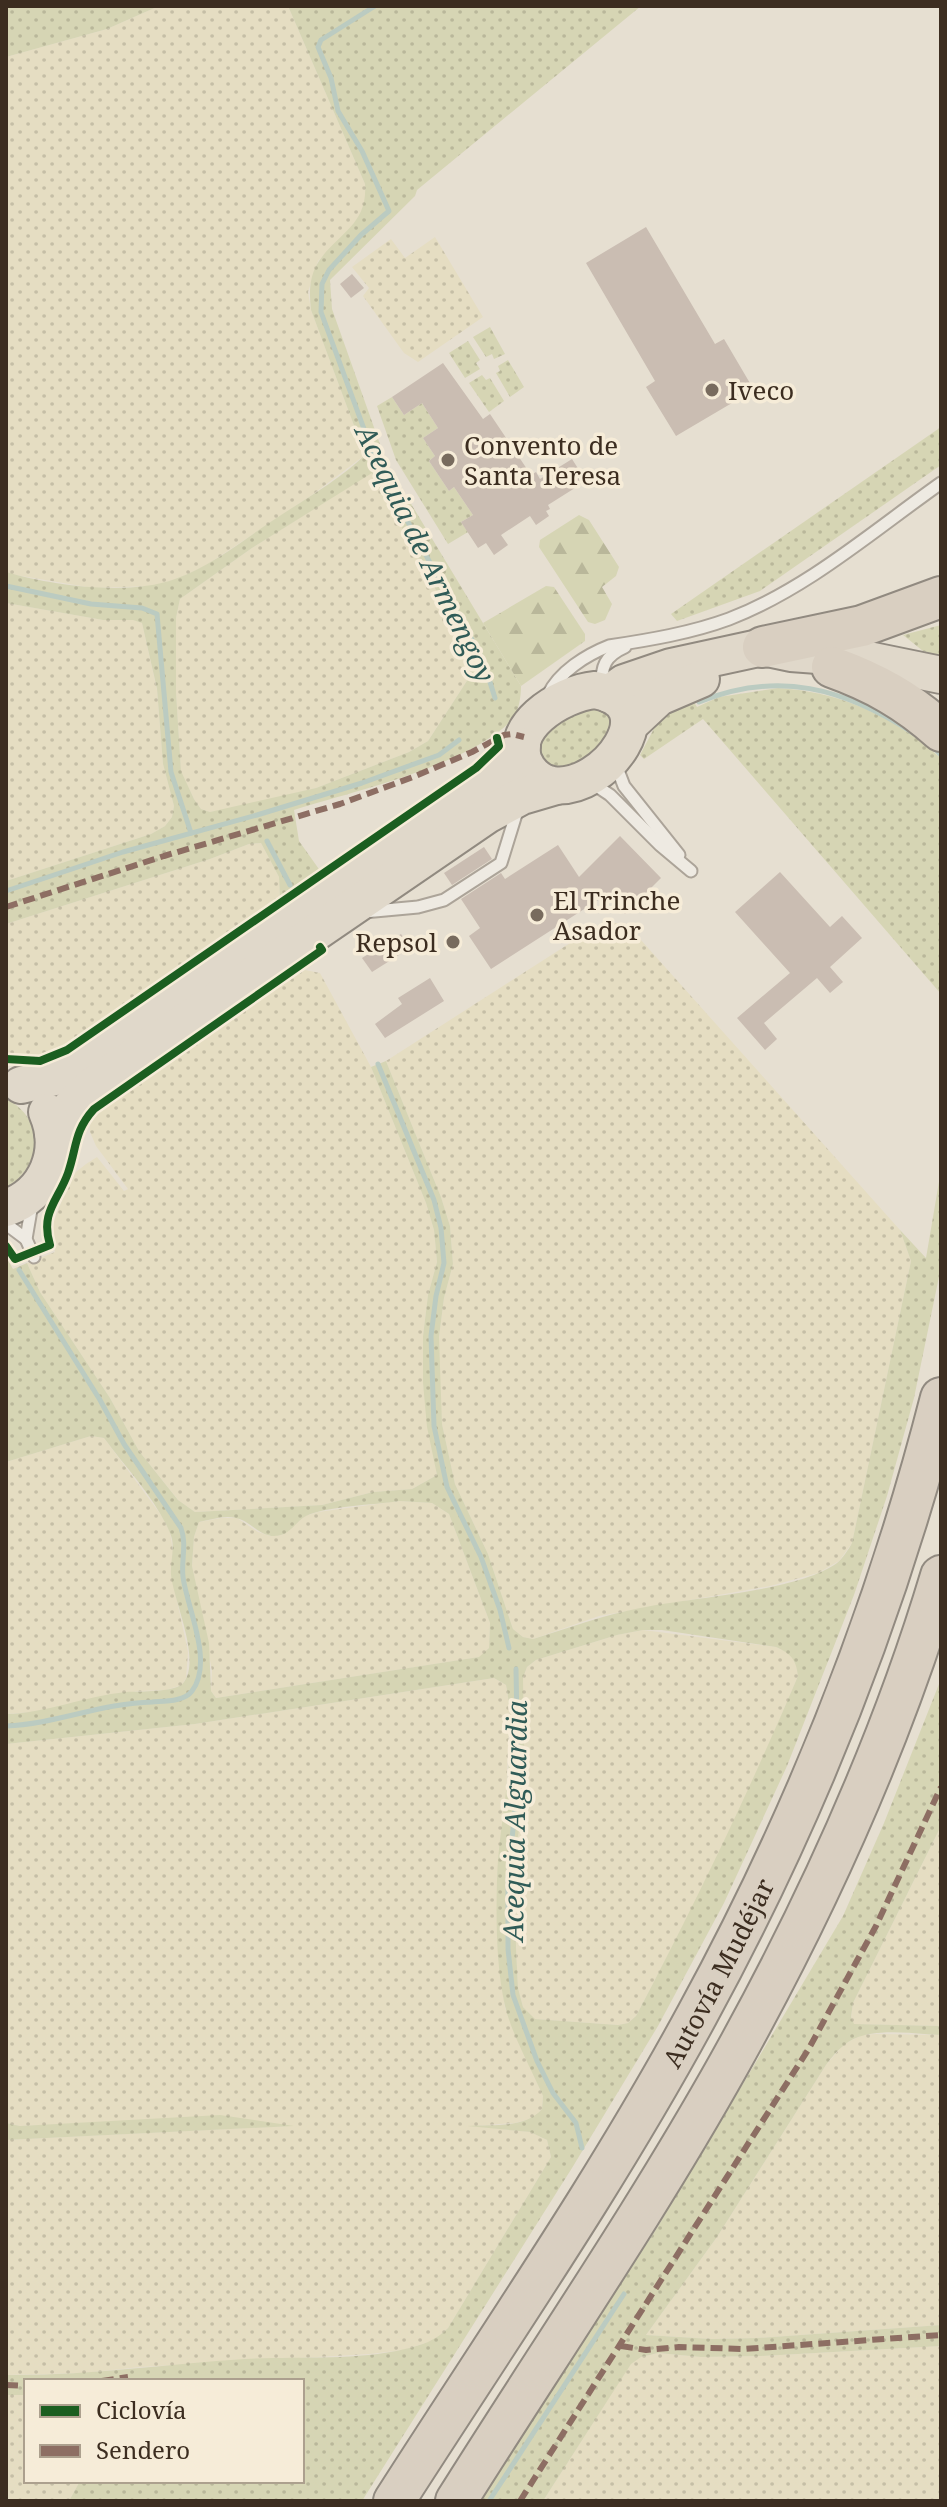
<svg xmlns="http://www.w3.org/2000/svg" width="947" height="2507" font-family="'Noto Serif',serif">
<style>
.farmland{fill:url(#farmland-dots)}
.green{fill:url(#green-dots);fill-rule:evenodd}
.forest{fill:url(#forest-firs)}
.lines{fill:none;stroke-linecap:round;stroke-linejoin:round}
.stream{stroke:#bbcbc1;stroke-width:5}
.building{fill:#cabdb2}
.service-casing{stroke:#aca499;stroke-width:15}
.trunk-casing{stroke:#918a80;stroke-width:40}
.motorway-casing{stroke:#918a80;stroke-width:44}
.service{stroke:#eeeae2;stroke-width:11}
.trunk{stroke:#e0d8ca;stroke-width:36}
.motorway{stroke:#d9cfc1;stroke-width:40}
.quiet{stroke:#8d6e63;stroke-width:6;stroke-dasharray:12 6;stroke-linecap:butt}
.cycleway-casing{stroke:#f6ecd8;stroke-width:13}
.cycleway{stroke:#1b5e20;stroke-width:8}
.poi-dot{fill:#786b5e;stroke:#f6ecd8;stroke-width:3}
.labels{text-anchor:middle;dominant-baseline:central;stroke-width:7;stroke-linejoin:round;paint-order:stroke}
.poi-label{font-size:26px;fill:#3c2d20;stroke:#f6ecd8;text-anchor:start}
.street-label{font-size:26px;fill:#3c2d20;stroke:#f6ecd8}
.water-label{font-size:28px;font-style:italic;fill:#305b57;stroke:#f6ecd8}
</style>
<defs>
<pattern id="farmland-dots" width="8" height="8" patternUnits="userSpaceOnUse" patternTransform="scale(2)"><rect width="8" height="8" fill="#e5ddc2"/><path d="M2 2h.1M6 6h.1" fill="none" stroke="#c5bea6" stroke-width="1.8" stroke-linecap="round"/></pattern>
<pattern id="green-dots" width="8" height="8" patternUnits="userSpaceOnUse" patternTransform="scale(2)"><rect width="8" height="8" fill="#d6d5b4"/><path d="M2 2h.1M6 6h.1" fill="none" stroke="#b9b79a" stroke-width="1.8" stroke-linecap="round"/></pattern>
<pattern id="forest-firs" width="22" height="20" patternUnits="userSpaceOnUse" patternTransform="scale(2)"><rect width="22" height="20" fill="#d6d5b4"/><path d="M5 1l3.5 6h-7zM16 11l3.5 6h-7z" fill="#b9b79a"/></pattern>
</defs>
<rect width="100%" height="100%" fill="#e6dfd1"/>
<!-- farmland -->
<g class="farmland">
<path d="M 159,6 L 288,6 L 365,184 L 366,200 L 360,215 L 344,237 L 318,261 L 308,292 L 311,310 L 365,455 L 312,495 L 205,566 L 177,579 L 153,586 L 93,588 L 10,574 L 6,572 L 6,57 L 107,29 Z"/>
<path d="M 435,237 L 483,317 L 418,362 L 404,353 L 363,296 L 369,288 L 352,267 L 391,239 L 405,258 Z"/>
<path d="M 372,472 L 437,592 L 472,673 L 428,741 L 409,752 L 316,788 L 232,809 L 210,812 L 201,809 L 194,799 L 181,772 L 176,692 L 176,618 L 180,599 L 252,548 Z"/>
<path d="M 6,603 L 103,620 L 134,620 L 142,623 L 157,690 L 163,764 L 174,806 L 172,817 L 165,826 L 151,834 L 6,881 Z"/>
<path d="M 261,843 L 279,877 L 280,899 L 53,1054 L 26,1059 L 6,1056 L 6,924 L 210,859 L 249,844 Z"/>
<path d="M 603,922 L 616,923 L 632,930 L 900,1230 L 911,1261 L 852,1543 L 839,1561 L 818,1573 L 770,1586 L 599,1616 L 533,1639 L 523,1637 L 513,1629 L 488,1554 L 455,1484 L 442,1424 L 439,1383 L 439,1337 L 444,1298 L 453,1264 L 450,1226 L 441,1197 L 386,1061 Z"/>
<path d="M 305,970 L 320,973 L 371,1067 L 426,1203 L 434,1230 L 437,1262 L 428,1295 L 423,1336 L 423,1383 L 437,1475 L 412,1489 L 373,1492 L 322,1505 L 195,1512 L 179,1501 L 139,1451 L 110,1398 L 40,1292 L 27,1263 L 55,1252 L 51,1238 L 54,1221 L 67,1187 L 76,1172 L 86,1164 L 97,1157 L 124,1191 L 128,1189 L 96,1146 L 90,1132 L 90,1122 L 97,1111 Z"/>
<path d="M 91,1436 L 104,1438 L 161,1515 L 170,1532 L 173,1552 L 171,1573 L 188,1652 L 186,1678 L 182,1685 L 166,1690 L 139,1691 L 33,1712 L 6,1714 L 6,1462 Z"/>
<path d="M 399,1501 L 432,1503 L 449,1514 L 490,1623 L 489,1648 L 480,1657 L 216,1698 L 211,1691 L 212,1671 L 192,1566 L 194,1537 L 199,1522 L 221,1518 L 237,1518 L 258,1532 L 270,1536 L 282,1535 L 305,1516 L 318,1512 Z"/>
<path d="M 643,1630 L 776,1647 L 791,1654 L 797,1663 L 798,1676 L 761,1764 L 695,1903 L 636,2016 L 628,2023 L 618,2025 L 534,2019 L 523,2007 L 518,1988 L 516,1948 L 515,1851 L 523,1678 L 527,1667 L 536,1660 L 617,1635 Z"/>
<path d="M 494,1678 L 506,1685 L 510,1708 L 506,1798 L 497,1877 L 498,1952 L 505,2008 L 543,2096 L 542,2109 L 534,2118 L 515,2123 L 474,2126 L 530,2132 L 547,2140 L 551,2157 L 448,2328 L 435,2340 L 403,2350 L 370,2354 L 140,2367 L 84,2373 L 6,2375 L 6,2140 L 288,2126 L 75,2124 L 20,2126 L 6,2123 L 6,1744 L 195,1724 Z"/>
<path d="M 941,1826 L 941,2026 L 853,2024 L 851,2017 L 853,2003 Z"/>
<path d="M 876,2034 L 941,2035 L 941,2325 L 757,2338 L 712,2339 L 646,2335 L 717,2237 L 826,2065 L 844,2044 L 862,2035 Z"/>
<path d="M 941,2346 L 941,2501 L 543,2501 L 631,2363 L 641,2357 L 658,2353 L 701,2357 L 761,2356 Z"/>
<path d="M 6,2395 L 26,2395 L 26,2481 L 80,2481 L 69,2501 L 6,2501 Z"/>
</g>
<!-- green -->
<g class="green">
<path d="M 6,6 L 159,6 L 107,29 L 6,57 Z"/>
<path d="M 288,6 L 641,6 L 417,190 L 415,196 L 330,280 L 332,309 L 387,464 L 521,686 C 521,697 519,712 511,721 C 464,767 357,790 294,810 L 299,841 L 321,872 L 280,899 L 279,877 L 261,843 L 249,844 L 210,859 L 6,924 L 6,881 L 151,834 L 165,826 L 172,817 L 174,806 L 163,764 L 157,689 L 142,623 L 133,620 L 103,620 L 6,603 L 6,572 C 54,586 129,596 175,579 C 212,566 243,540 275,519 C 305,499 339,480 365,455 L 311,310 C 309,293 309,276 319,261 C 338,233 368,225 365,184 ZM 372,473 L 437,592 L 472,673 L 428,741 L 409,752 L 316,788 L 210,812 L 201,809 L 194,799 L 181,771 L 176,692 L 176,618 L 180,599 L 252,548 Z"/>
<path d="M 490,327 L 505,354 L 494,359 L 492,354 L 486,357 L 473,337 Z"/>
<path d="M 468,341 L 480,360 L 476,363 L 480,369 L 465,378 L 449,353 Z"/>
<path d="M 508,360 L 524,387 L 510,397 L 496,373 L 500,371 L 498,366 Z"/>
<path d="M 482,375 L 486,380 L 490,378 L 504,401 L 489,412 L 469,383 Z"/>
<path d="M 392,397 L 404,415 L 422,403 L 438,428 L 423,438 L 435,456 L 429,461 L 449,491 L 454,487 L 473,515 L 461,522 L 468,532 L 448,544 L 396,460 L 377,406 Z"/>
<path d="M 941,427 L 941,465 L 760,591 L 677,621 L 671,614 Z"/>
<path d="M 941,625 L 941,656 L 923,651 L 903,635 Z"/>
<path d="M 778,688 C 836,692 875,709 922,742 C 929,747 935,754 941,758 L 941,994 L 703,719 L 644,759 L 640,755 L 658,721 L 692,699 L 697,707 L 719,697 Z"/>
<path d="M 585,706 L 606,710 L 615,726 L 590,759 L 557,771 L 539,759 C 538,726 559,721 585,706 Z"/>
<path d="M 386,1061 L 441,1197 L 450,1226 L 453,1264 L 444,1298 L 439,1337 L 442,1424 L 455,1484 L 488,1554 L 513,1629 L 523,1637 L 533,1639 C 569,1628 603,1615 640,1608 C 691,1597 797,1592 837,1563 C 843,1558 848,1550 852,1543 L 911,1261 L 900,1230 L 926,1258 L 941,1170 L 941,1267 L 914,1398 L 887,1496 L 854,1595 L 787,1766 L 724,1903 L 658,2026 L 572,2168 L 362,2501 L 69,2501 L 80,2481 L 302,2481 L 302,2381 L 26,2381 L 26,2395 L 6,2395 L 6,2375 C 86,2376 166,2364 245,2359 C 296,2356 355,2361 405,2349 C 422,2345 435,2341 448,2328 L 551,2157 L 547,2140 L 530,2132 L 467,2126 C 492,2124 525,2129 542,2109 L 543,2096 C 531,2068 512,2035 505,2006 C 496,1966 496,1920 497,1879 C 499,1815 519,1749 506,1685 L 494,1678 L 195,1724 L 6,1744 L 6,1714 C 47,1713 85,1696 126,1692 C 139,1691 177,1693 184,1682 C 201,1658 174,1602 171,1575 C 170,1561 176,1546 170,1533 C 156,1499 126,1468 104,1438 L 91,1436 L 6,1462 L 6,1257 L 13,1269 L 27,1263 L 40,1292 L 110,1398 L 139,1451 L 178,1500 L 195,1512 L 322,1505 L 373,1492 L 412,1489 L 437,1475 L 427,1427 L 423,1383 L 423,1336 L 428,1295 L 437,1262 L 434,1230 L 426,1203 L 371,1067 ZM 399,1501 L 432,1503 L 449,1514 L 490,1623 L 489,1648 L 479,1657 L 216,1698 L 211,1691 L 209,1643 L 192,1566 L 194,1537 L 199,1522 C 210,1520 224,1515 236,1518 C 252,1521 262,1541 281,1535 C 291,1532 297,1521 306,1516 C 326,1506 375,1505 399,1501 ZM 643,1630 L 662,1630 L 776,1647 C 791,1654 796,1659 798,1676 C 749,1792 695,1904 636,2016 L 628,2023 L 618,2025 L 535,2019 L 523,2007 L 518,1988 L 516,1948 L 515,1851 L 525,1800 L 523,1678 L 527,1667 L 536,1660 L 617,1635 Z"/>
<path d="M 6,1099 C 46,1118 42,1167 6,1188 Z"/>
<path d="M 941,1679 L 941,1826 L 853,2003 L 851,2017 L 854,2024 L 941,2026 L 941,2035 C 912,2034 866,2025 843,2046 C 837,2051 831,2058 826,2065 L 717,2237 L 646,2335 L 712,2339 L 757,2338 L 941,2325 L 941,2346 L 761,2356 L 701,2357 L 658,2353 L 641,2357 L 631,2364 L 543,2501 L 478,2501 L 657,2228 L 843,1916 L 884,1823 Z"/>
<path d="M 220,2115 L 294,2126 L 6,2140 L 6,2123 L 20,2126 Z"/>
</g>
<!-- forest -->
<g class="forest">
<path d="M 579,515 L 589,520 L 619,567 L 616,576 L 602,587 L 612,604 L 605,620 L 595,624 L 588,622 L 539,547 L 540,540 Z"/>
<path d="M 546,586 L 554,587 L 585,634 L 585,641 L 521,686 L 483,623 Z"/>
</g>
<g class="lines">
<!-- stream -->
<g class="stream">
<path d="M 375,6 L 321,40 L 318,47 L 331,78 L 338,111 L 362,151 L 389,211 L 361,235 L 329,270 L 322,284 L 321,312 L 378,467 L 483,660 L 495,698"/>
<path d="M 6,586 L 91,604 L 142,608 L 157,614 L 171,772 L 191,833"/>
<path d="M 699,702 C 778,670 844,688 913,733"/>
<path d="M 931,745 L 940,754"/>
<path d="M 267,841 L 290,885"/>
<path d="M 6,891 L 123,852 L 257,815 L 362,783 L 439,755 L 459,740"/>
<path d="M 378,1064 L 434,1200 L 441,1228 L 444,1263 L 436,1296 L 431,1336 L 434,1426 L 447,1487 L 481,1557 L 500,1610 L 509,1648"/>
<path d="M 516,1669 L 518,1779 L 508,1879 L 508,1949 L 513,1995 L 537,2061 L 553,2093 L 576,2123 L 582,2148"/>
<path d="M 6,1726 C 56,1724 102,1703 152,1702 C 164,1701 184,1702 192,1691 C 214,1662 187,1608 183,1577 C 181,1560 187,1545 181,1528 L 124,1444 L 100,1400 L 19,1270"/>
<path d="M 489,2501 L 624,2294"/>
</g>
</g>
<!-- building -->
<g class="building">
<path d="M 646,227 L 715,344 L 724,339 L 754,390 L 676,436 L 646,387 L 655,381 L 586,263 Z"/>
<path d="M 352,274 L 364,288 L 351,298 L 340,284 Z"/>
<path d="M 443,363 L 483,419 L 490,414 L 531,475 L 536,472 L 540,479 L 572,459 L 586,481 L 548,505 L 550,509 L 546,511 L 549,516 L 536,525 L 530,516 L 501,535 L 508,545 L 494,555 L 486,543 L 478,548 L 461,522 L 473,515 L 454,487 L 449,491 L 429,461 L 435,456 L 423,438 L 438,428 L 422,403 L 404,415 L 392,397 Z"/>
<path d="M 620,836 L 661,878 L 625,914 L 606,895 L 491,969 L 469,936 L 480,928 L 461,899 L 501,873 L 505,879 L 558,845 L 579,877 Z"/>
<path d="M 484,847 L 492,859 L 452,885 L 444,873 Z"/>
<path d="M 780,872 L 830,927 L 842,916 L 862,938 L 830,967 L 843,982 L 830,993 L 817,978 L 764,1023 L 777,1039 L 765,1050 L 737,1018 L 790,973 L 735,912 Z"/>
<path d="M 401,934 L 410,948 L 372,972 L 362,958 Z"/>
<path d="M 430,978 L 444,1001 L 385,1038 L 375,1024 L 402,1004 L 398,998 Z"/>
</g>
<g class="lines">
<defs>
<g id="service">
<path d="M 602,687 C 601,666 605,656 625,647"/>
<path d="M 548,695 C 559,672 586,655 609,646 C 649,640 691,633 729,619 C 807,589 873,531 941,483"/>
<path d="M 616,765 L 624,786 L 679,855"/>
<path d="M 592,783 L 610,795 L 660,845 L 691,871"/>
<path d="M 364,912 L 418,907 L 444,900 L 501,863 L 518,808"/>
<path d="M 32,1204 L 26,1239 L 34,1257"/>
<path d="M 6,1224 L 26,1239"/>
</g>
<g id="trunk">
<path d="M 595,690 C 670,704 605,792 553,785 C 543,784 534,777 528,769 C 501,729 562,693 595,690 Z"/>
<path d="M 609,694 L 624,683 L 671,667 L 763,647 L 791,653 L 858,658 L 941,675"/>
<path d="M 629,725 L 659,697 L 701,679"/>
<path d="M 21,1085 L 51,1078 L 71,1069 L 482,786 L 502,769 L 522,746"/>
<path d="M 53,1133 C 66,1111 79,1096 100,1080 L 487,815 L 522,796 L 556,786"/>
<path d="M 6,1208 C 47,1194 64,1151 47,1112"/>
</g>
<g id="motorway">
<path d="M 763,647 L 862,626 L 941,597"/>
<path d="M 832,667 C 874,682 908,701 941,731"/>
<path id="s1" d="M 394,2501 C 497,2340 606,2183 697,2015 C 803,1821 886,1613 941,1398"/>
<path d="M 456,2501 C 547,2356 645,2214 729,2064 C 815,1910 890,1746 941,1576"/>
</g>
</defs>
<!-- service casing -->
<use href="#service" class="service-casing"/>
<!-- trunk casing -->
<use href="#trunk" class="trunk-casing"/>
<!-- motorway casing -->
<use href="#motorway" class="motorway-casing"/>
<!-- service -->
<use href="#service" class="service"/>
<!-- trunk -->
<use href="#trunk" class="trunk"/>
<!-- motorway -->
<use href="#motorway" class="motorway"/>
<!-- quiet -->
<g class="quiet">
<path d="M 6,907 L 164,856 L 340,804 L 413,777 L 472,752 L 504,735 L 512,734 L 524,737"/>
<path d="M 621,2346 L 646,2350 L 679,2347 L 743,2349 L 941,2335"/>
<path d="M 102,2381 L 128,2377"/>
<path d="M 6,2385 L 26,2386"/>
<path d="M 520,2501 L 808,2050 L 876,1926 L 941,1787"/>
</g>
<defs>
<g id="cycleway">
<path d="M 6,1059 L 40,1061 L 67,1050 L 476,768 L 499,746 L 497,738"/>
<path d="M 6,1246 L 15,1259 L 50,1245 C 40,1212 58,1201 68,1173 C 77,1147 74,1131 94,1109 L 322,950 L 320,947"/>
</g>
</defs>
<!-- cycleway casing -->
<use href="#cycleway" class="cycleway-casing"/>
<!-- cycleway -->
<use href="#cycleway" class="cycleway"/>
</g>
<!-- markers -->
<g class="poi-dot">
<circle cx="712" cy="390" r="8"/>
<circle cx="448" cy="460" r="8"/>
<circle cx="537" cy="915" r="8"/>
<circle cx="453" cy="942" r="8"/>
</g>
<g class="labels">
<!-- poi labels -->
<g class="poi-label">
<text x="728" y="390">Iveco</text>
<text x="464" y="445">Convento de<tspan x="464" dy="30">Santa Teresa</tspan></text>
<text x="553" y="900">El Trinche<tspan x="553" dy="30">Asador</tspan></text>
<text x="437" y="942" text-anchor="end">Repsol</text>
</g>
<!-- street labels -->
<g class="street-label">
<text stroke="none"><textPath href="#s1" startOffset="620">Autovía Mudéjar</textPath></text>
</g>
<!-- water labels -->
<g class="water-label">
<text transform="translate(426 553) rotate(64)">Acequia de Armengoy</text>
<text transform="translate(514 1821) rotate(-89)">Acequia Alguardia</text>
</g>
</g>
<!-- border -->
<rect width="947" height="2507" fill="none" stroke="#3c2d20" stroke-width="16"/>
<!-- legend -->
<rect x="24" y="2379" width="280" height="104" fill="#f6ecd8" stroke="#aca08e" stroke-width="2"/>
<rect x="40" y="2405" width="40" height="12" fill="#1b5e20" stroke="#aca08e" stroke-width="2"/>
<text x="96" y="2419" font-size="24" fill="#3c2d20">Ciclovía</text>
<rect x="40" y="2445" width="40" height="12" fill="#8d6e63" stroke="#aca08e" stroke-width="2"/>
<text x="96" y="2459" font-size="24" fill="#3c2d20">Sendero</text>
</svg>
